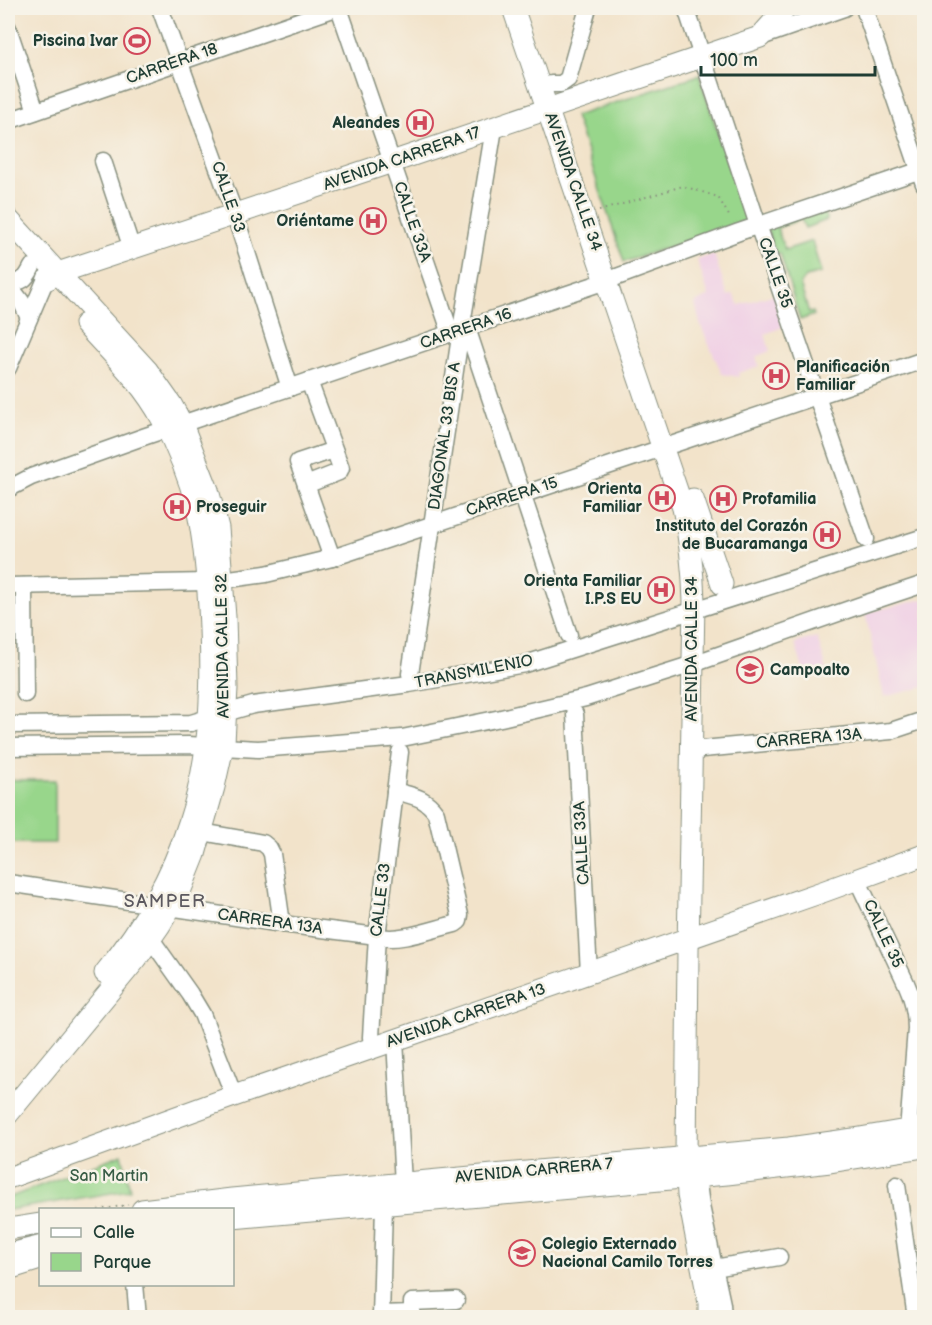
<svg xmlns="http://www.w3.org/2000/svg" width="932" height="1325" font-family="'Balsamiq Sans',sans-serif">
<style>
.built{fill:#f0d0e5}
.green{fill:#98d68b;stroke:#5c8a60;stroke-width:1.5}
.lines{fill:none;stroke-linecap:round;stroke-linejoin:round}
.minor-casing{stroke:#88907f;stroke-width:19}
.major-casing{stroke:#88907f;stroke-width:23}
.path{stroke:#88907f;stroke-width:2;stroke-dasharray:1.5 4.5;stroke-linecap:butt}
.minor{stroke:#fff;stroke-width:16}
.major{stroke:#fff;stroke-width:21}
.labels{text-anchor:middle;dominant-baseline:central;stroke-width:5;stroke-linejoin:round;paint-order:stroke}
.poi-label{font-size:16px;font-weight:bold;fill:#1f3d34;stroke:#f7f3e8;text-anchor:end}
.street-label{font-size:16px;fill:#1f3d34;stroke:#f7f3e8}
.park-label{font-size:16px;fill:#375c45;stroke:#f7f3e8}
.neighbourhood-label{font-size:18px;letter-spacing:1.5px;fill:#5d5a60;stroke:#f7f3e8}
</style>
<rect width="100%" height="100%" fill="#f7f3e8"/>
<filter id="ink" filterUnits="userSpaceOnUse"><feTurbulence type="fractalNoise" baseFrequency=".0167" numOctaves="2"/><feDisplacementMap in="SourceGraphic" scale="12" xChannelSelector="R" yChannelSelector="G"/><feConvolveMatrix kernelMatrix="1 2 1 2 8 2 1 2 1" color-interpolation-filters="sRGB"/></filter>
<filter id="wash" filterUnits="userSpaceOnUse"><feTurbulence type="fractalNoise" baseFrequency=".008" numOctaves="4" result="noise"/><feDisplacementMap in="SourceGraphic" scale="24" xChannelSelector="R" yChannelSelector="G"/><feGaussianBlur stdDeviation="1.35" result="paint"/><feColorMatrix in="noise" values="0 0 0 0 0 0 0 0 0 0 0 0 0 0 0 0 0 1.4 0 .05"/><feComposite in="paint" operator="in"/></filter>
<g filter="url(#wash)">
<rect width="100%" height="100%" fill="#f2e3ca"/>
<!-- built -->
<g class="built">
<path d="M 714,254 L 728,296 L 733,294 L 739,305 L 775,294 L 783,327 L 765,334 L 770,351 L 756,357 L 759,366 L 738,373 L 739,377 L 722,374 L 700,324 L 695,303 L 709,296 L 697,260 Z"/>
<path d="M 924,599 L 924,687 L 884,697 L 865,613 Z"/>
<path d="M 817,637 L 827,670 L 805,676 L 795,643 Z"/>
</g>
<!-- green -->
<g class="green">
<path d="M 699,75 L 747,221 L 624,262 L 575,116 Z"/>
<path d="M 821,206 L 827,220 L 805,228 L 801,219 L 777,228 L 785,250 L 812,241 L 821,273 L 806,277 L 800,284 L 809,313 L 813,312 L 814,315 L 800,320 L 780,253 L 776,254 L 766,226 Z"/>
<rect x="8" y="780" width="47" height="63"/>
<path d="M 122,1154 L 130,1190 L 8,1210 L 8,1198 Z"/>
</g>
</g>
<g filter="url(#ink)">
<g class="lines">
<defs>
<g id="minor">
<path d="M 160,8 L 235,215 L 290,388"/>
<path d="M 339,8 L 451,334"/>
<path d="M 686,8 L 758,225 L 866,539"/>
<path d="M 864,8 L 924,184"/>
<path d="M 8,28 L 36,111"/>
<path d="M 761,37 L 844,8"/>
<path d="M 551,84 L 561,84 L 568,79 L 588,8"/>
<path d="M 8,121 L 336,8"/>
<path d="M 103,161 L 132,249"/>
<path d="M 8,283 C 22,282 26,280 32,267"/>
<path d="M 8,284 L 21,301 L 29,318"/>
<path d="M 467,328 L 569,635"/>
<path d="M 8,368 L 45,281"/>
<path d="M 674,444 L 924,360"/>
<path d="M 306,485 L 339,472 L 341,468 L 309,381"/>
<path d="M 8,489 L 31,477 L 143,437 L 606,281 L 739,232 L 924,169"/>
<path d="M 332,558 L 298,462 L 334,450"/>
<path d="M 222,580 L 266,574 L 332,558 L 662,448"/>
<path d="M 8,586 L 207,582"/>
<path d="M 24,586 L 25,694"/>
<path d="M 410,674 L 461,330 L 494,128"/>
<path d="M 575,714 L 589,973"/>
<path d="M 8,725 L 191,723 L 253,705 L 409,684 L 525,664 L 924,537"/>
<path d="M 8,747 L 188,745 L 258,749 L 402,738 L 501,718 L 586,698 L 693,664 L 864,604 L 924,584"/>
<path d="M 692,750 L 891,731 L 924,720"/>
<path d="M 202,832 L 263,843 L 269,848 L 272,854 L 282,924"/>
<path d="M 857,879 L 906,983 C 913,998 916,1012 916,1029 L 908,1131"/>
<path d="M 8,883 L 282,924 L 377,936 C 397,943 433,929 455,924 L 459,921 L 460,915 L 436,813 C 425,797 413,796 395,791"/>
<path d="M 151,939 L 190,994 L 202,1014 L 234,1096"/>
<path d="M 395,1040 L 403,1184"/>
<path d="M 372,1048 L 371,1037 L 377,936 L 400,752"/>
<path d="M 697,1176 L 701,1206 L 722,1304 L 723,1318"/>
<path d="M 897,1185 L 916,1318"/>
<path d="M 8,1252 L 40,1244"/>
<path d="M 714,1268 L 779,1257"/>
<path d="M 135,1284 L 138,1318"/>
<path d="M 381,1314 L 412,1313 L 412,1302 L 456,1300"/>
<path d="M 381,1318 L 384,1205"/>
</g>
<g id="major">
<path d="M 513,8 L 683,508 C 690,539 693,569 694,601 L 688,951 L 686,1157 L 688,1195 L 709,1303 L 709,1318"/>
<path d="M 8,219 L 147,370 L 171,404 L 182,424 L 208,490 L 218,528 L 225,617 L 227,688 L 224,742 L 214,787 L 195,854 L 181,889 L 160,925 L 137,958 L 8,1114"/>
<path d="M 48,279 L 58,273 L 392,162 L 760,37 L 786,8"/>
<path d="M 85,324 C 112,354 143,383 162,419 C 177,447 189,477 197,508 C 204,540 207,574 209,607 C 213,679 212,754 189,823 C 171,880 143,927 105,973"/>
<path d="M 693,499 L 722,584"/>
<path d="M 8,1178 L 234,1096 L 825,891 L 924,855"/>
<path d="M 142,1210 L 232,1199 L 789,1148 L 854,1139 L 924,1127"/>
<path d="M 232,1218 L 727,1174 L 830,1162 L 924,1147"/>
<path d="M 8,1229 L 40,1224"/>
<path d="M 8,1269 L 40,1259"/>
</g>
</defs>
<!-- minor casing -->
<use href="#minor" class="minor-casing"/>
<!-- major casing -->
<use href="#major" class="major-casing"/>
<!-- path -->
<g class="path">
<path d="M 599,211 L 683,186 L 718,197 L 731,219"/>
<path d="M 924,770 L 924,771"/>
<path d="M 98,1210 L 128,1205"/>
</g>
<!-- minor -->
<use href="#minor" class="minor"/>
<!-- major -->
<use href="#major" class="major"/>
</g>
</g>
<!-- icons -->
<defs>
<symbol id="stadium-ring" viewBox="-11 -11 22 22"><circle r="9.5" fill="#f7f3e8" stroke="#d1495b" stroke-width="1.5"/><path d="M0-5a6.5 5 0 1 0 0 10a6.5 5 0 1 0 0-10ZM-3.5-1.8h7v3.6h-7Z" fill="#d1495b"/></symbol>
<symbol id="hospital-ring" viewBox="-11 -11 22 22"><circle r="9.5" fill="#f7f3e8" stroke="#d1495b" stroke-width="1.5"/><path d="M-5-5h3v3.5h4V-5h3V5h-3V1.5h-4V5h-3Z" fill="#d1495b"/></symbol>
<symbol id="university-ring" viewBox="-11 -11 22 22"><circle r="9.5" fill="#f7f3e8" stroke="#d1495b" stroke-width="1.5"/><path d="M0-5L7-2L0 1L-7-2ZM-4 1L0 2.5L4 1V4Q0 6-4 4Z" fill="#d1495b"/></symbol>
</defs>
<g fill-rule="evenodd">
<use href="#stadium-ring" x="122" y="26" width="30" height="30"/>
<use href="#hospital-ring" x="405" y="108" width="30" height="30"/>
<use href="#hospital-ring" x="358" y="206" width="30" height="30"/>
<use href="#hospital-ring" x="761" y="361" width="30" height="30"/>
<use href="#hospital-ring" x="647" y="483" width="30" height="30"/>
<use href="#hospital-ring" x="708" y="484" width="30" height="30"/>
<use href="#hospital-ring" x="162" y="492" width="30" height="30"/>
<use href="#hospital-ring" x="812" y="520" width="30" height="30"/>
<use href="#hospital-ring" x="646" y="575" width="30" height="30"/>
<use href="#university-ring" x="735" y="655" width="30" height="30"/>
<use href="#university-ring" x="507" y="1238" width="30" height="30"/>
</g>
<g class="labels">
<!-- poi labels -->
<g class="poi-label">
<text x="118" y="41">Piscina Ivar</text>
<text x="400" y="123">Aleandes</text>
<text x="354" y="221">Oriéntame</text>
<text x="796" y="367" text-anchor="start">Planificación<tspan x="796" dy="18">Familiar</tspan></text>
<text x="642" y="489">Orienta<tspan x="642" dy="18">Familiar</tspan></text>
<text x="742" y="499" text-anchor="start">Profamilia</text>
<text x="196" y="507" text-anchor="start">Proseguir</text>
<text x="808" y="526">Instituto del Corazón<tspan x="808" dy="18">de Bucaramanga</tspan></text>
<text x="642" y="581">Orienta Familiar<tspan x="642" dy="18">I.P.S EU</tspan></text>
<text x="770" y="670" text-anchor="start">Campoalto</text>
<text x="542" y="1244" text-anchor="start">Colegio Externado<tspan x="542" dy="18">Nacional Camilo Torres</tspan></text>
</g>
<!-- street labels -->
<g class="street-label">
<text transform="translate(172 64) rotate(-19)">CARRERA 18</text>
<text transform="translate(402 159) rotate(-19)">AVENIDA CARRERA 17</text>
<text transform="translate(573 182) rotate(71)">AVENIDA CALLE 34</text>
<text transform="translate(228 197) rotate(71)">CALLE 33</text>
<text transform="translate(412 222) rotate(71)">CALLE 33A</text>
<text transform="translate(775 273) rotate(71)">CALLE 35</text>
<text transform="translate(466 329) rotate(-19)">CARRERA 16</text>
<text transform="translate(445 436) rotate(-82)">DIAGONAL 33 BIS A</text>
<text transform="translate(512 497) rotate(-18)">CARRERA 15</text>
<text transform="translate(223 646) rotate(-91)">AVENIDA CALLE 32</text>
<text transform="translate(692 649) rotate(-90)">AVENIDA CALLE 34</text>
<text transform="translate(474 672) rotate(-11)">TRANSMILENIO</text>
<text transform="translate(809 739) rotate(-5)">CARRERA 13A</text>
<text transform="translate(582 843) rotate(-93)">CALLE 33A</text>
<text transform="translate(381 900) rotate(-83)">CALLE 33</text>
<text transform="translate(270 922) rotate(8)">CARRERA 13A</text>
<text transform="translate(883 934) rotate(65)">CALLE 35</text>
<text transform="translate(466 1016) rotate(-19)">AVENIDA CARRERA 13</text>
<text transform="translate(534 1171) rotate(-5)">AVENIDA CARRERA 7</text>
</g>
<!-- park labels -->
<g class="park-label">
<text x="109" y="1176">San Martin</text>
</g>
<!-- neighbourhood labels -->
<g class="neighbourhood-label">
<text x="165" y="901">SAMPER</text>
</g>
</g>
<!-- margin -->
<rect width="932" height="1325" fill="none" stroke="#f7f3e8" stroke-width="30"/>
<!-- legend -->
<rect x="39" y="1208" width="195" height="78" fill="#f7f3e8" stroke="#a1aaa0" stroke-width="1.5"/>
<rect x="51" y="1228" width="30" height="9" fill="#ffffff" stroke="#a1aaa0" stroke-width="1.5"/>
<text x="93" y="1238" font-size="18" fill="#1f3d34">Calle</text>
<rect x="51" y="1253" width="30" height="18" fill="#98d68b" stroke="#a1aaa0" stroke-width="1.5"/>
<text x="93" y="1268" font-size="18" fill="#1f3d34">Parque</text>
<!-- scale -->
<path d="M701 66v9h174v-9" fill="none" stroke="#1f3d34" stroke-width="3"/>
<text x="710" y="66" font-size="18" fill="#1f3d34" stroke="#f7f3e8" stroke-width="4.5" paint-order="stroke">100 m</text>
</svg>
